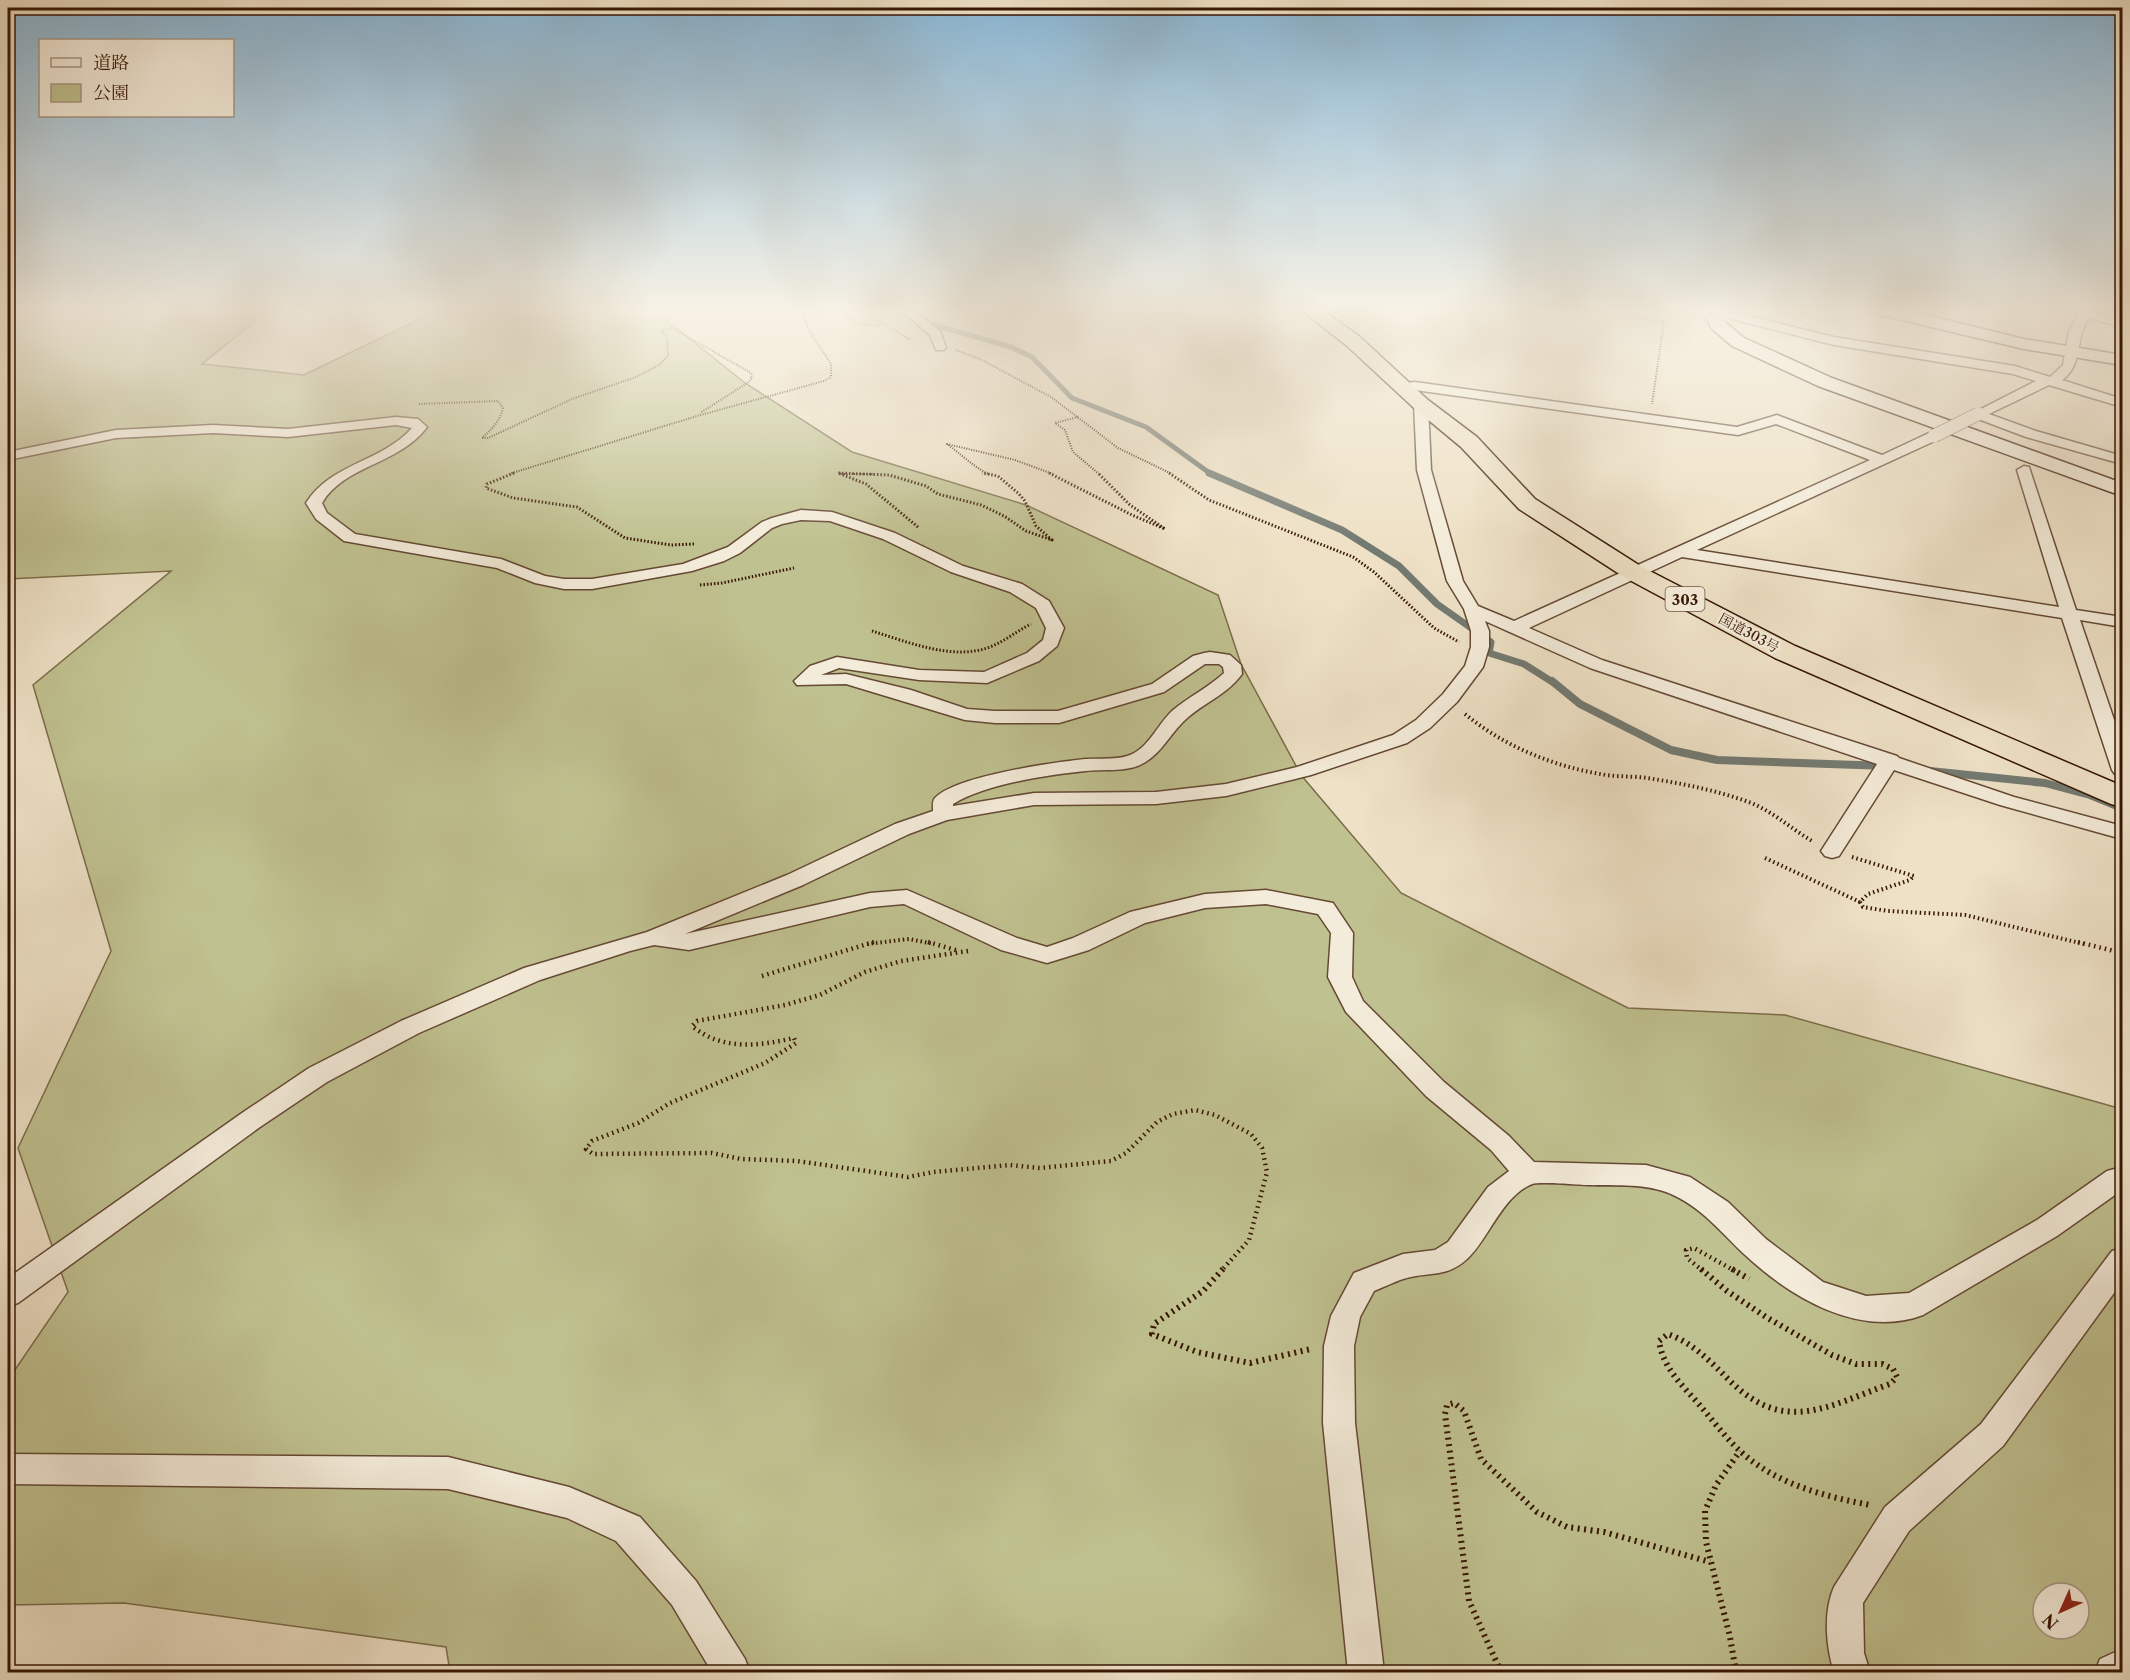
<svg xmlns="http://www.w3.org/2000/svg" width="2130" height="1680" font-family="'Libre Caslon Text','Noto Serif JP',serif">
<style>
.green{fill:#c0c190;stroke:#7c6c4a;stroke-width:1.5;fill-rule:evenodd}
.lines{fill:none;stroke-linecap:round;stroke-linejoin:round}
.stream-far2{stroke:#737a72;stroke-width:5}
.stream-far1{stroke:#737a72;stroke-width:7}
.stream{stroke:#737a72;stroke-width:8}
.street-casing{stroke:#654934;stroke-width:3}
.secondary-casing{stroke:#371603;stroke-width:3}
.highway-casing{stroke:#371603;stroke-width:3}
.path-far4{stroke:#371603;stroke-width:2;stroke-dasharray:1 1.5;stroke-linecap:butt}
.path-far3{stroke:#371603;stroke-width:3;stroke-dasharray:1.5 2;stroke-linecap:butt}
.path-far2{stroke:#371603;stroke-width:4;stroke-dasharray:1.5 3;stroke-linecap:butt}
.path-far1{stroke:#371603;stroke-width:4.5;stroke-dasharray:1.5 4;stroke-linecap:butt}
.path{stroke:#371603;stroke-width:6;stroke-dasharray:2 4.5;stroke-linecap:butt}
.street{fill:#f4ecda;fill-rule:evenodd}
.secondary{fill:#f4ecda;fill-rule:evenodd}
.highway{fill:#eee1c6;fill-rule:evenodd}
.street-bridge-casing{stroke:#654934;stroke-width:14;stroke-linecap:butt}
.street-bridge{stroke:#f4ecda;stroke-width:13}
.labels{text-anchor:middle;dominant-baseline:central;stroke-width:5;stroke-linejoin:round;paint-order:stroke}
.far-street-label{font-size:14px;fill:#371603;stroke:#f4ecda}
.shield{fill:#f4ecda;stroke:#705644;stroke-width:1.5}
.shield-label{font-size:15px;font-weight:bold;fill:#371603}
</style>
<rect width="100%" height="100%" fill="#eee1c6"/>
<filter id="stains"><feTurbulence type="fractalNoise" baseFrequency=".00333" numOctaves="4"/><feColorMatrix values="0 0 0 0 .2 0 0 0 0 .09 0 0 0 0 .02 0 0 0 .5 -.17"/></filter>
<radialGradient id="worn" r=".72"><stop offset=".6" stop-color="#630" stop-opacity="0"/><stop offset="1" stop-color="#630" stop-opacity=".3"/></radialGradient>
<!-- green -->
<path class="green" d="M 8,307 L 248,307 L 255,321 L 202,364 L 304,375 L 445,307 L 650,307 L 745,383 L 852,452 L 1026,505 L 1218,595 L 1241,664 L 1301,775 L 1401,893 L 1628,1008 L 1785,1015 L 2122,1109 L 2122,1672 L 450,1672 L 446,1647 L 124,1603 L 8,1605 L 8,1380 L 68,1292 L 18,1148 L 111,951 L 33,685 L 171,571 L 8,579 ZM 2043,1593 L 2079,1593 L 2079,1629 L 2043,1629 Z"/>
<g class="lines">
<!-- stream-far2 -->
<path class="stream-far2" d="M 924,322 L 1011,347 L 1032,357 L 1072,398 L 1146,427 L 1211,474"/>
<!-- stream-far1 -->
<path class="stream-far1" d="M 1209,473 L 1342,530 L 1399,566 L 1437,604 L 1491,642 L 1489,653 L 1524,664 L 1554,683"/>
<!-- stream -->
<g class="stream">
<path d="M 1552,681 L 1580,704 L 1671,750 L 1717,760 L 1887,766"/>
<path d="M 1930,771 L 2045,783 L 2090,795 L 2122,808"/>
</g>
<defs>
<g id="street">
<path d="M 903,307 L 915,307 L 914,310 L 940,331 L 946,347 L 944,350 L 936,350 L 930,335 L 904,313 Z"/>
<path d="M 1347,307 C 1339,313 1313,316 1305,310 L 1307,307 Z"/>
<path d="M 2057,307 L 2077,307 L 2122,320 L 2122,327 L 2089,318 C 2074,338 2084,365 2062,380 L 2122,399 L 2122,407 L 2049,385 L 1989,414 L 2036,431 L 2122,456 L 2122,464 L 2026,437 L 1973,417 L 1971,414 L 2036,381 L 2013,374 L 1834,345 L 1721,316 L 1719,314 L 1725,310 L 1834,337 L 2015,366 L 2050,377 L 2063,365 L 2069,331 L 2079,315 Z"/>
<path d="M 1415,382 L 1737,427 L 1777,415 L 1882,455 L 1929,433 L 1939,433 L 1941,436 L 1939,439 L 1697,550 L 2059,607 L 2017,470 L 2024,466 L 2029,467 L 2076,610 L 2122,617 L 2122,627 L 2080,620 L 2122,743 L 2122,776 L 2115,774 L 2112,770 L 2062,618 L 1682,557 L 1529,628 L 1602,660 L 1897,756 L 1899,758 L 2014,797 L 2122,826 L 2122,839 L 2000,805 L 1894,770 L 1839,856 L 1832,858 L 1825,856 L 1821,851 L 1877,764 L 1590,668 L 1485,621 L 1489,631 L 1489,647 L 1483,667 L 1457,702 L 1430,728 L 1407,743 L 1311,775 L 1226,796 L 1156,804 L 1034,805 L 947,820 L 909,834 L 803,885 L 685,934 L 870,893 L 907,890 L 1017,938 L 1047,947 L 1073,938 L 1130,912 L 1205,894 L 1266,890 L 1333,903 L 1353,933 L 1352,977 L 1363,1001 L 1444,1082 L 1509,1136 L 1534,1162 L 1646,1165 L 1690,1177 L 1728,1202 L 1766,1239 L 1823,1282 L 1866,1296 L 1909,1293 L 2037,1220 L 2107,1171 L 2122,1167 L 2122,1190 L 2057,1236 L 1923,1315 C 1859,1339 1790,1297 1744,1254 C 1722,1233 1700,1206 1671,1194 C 1646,1183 1617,1186 1590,1185 C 1579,1185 1540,1181 1532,1184 C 1502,1196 1488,1240 1467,1259 C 1445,1279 1428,1271 1403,1279 C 1394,1282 1384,1287 1374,1291 L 1360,1317 L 1354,1346 L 1355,1423 L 1384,1672 L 1348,1672 L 1323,1423 L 1324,1346 L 1331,1316 L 1354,1273 L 1403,1254 L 1435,1250 L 1448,1242 L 1488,1187 L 1509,1171 L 1491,1150 L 1426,1096 L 1346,1012 L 1328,977 L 1331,933 L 1318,914 L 1266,904 L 1205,908 L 1145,923 L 1089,950 L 1047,963 L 1001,950 L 904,904 L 870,907 L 689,950 L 654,945 L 630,951 L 540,980 L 419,1033 L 327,1082 L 260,1127 L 18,1303 L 8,1306 L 8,1278 L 242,1113 L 309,1068 L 401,1021 L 524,968 L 647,932 L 787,875 L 895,824 L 933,811 C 933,806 932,801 935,798 C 955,776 1055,762 1086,759 C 1099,758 1115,760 1127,756 C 1148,750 1157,725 1172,711 C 1188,697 1208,688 1224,673 L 1223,667 L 1219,664 L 1205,664 L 1164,692 L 1059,723 L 995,723 L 965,720 L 846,684 L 797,685 L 794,681 L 810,666 L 837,657 L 919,670 L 984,672 L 1027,653 L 1043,640 L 1046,628 L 1036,608 L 1010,592 L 951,572 L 883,539 L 830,521 L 801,520 L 782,524 L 772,528 L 740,553 L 724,561 L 692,571 L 592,589 L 564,589 L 535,583 L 497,568 L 344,541 L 316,519 L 306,503 C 331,463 382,462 412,428 L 396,425 L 288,437 L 213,433 L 116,438 L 8,460 L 8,452 L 116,430 L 213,425 L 288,429 L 396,417 L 418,419 L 427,427 C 399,465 344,465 322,503 L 327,513 L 355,534 L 501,559 L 545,576 L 564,579 L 592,579 L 683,564 L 728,547 L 762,522 L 772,518 L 801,510 L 832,512 L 895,533 L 963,566 L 1022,584 L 1049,601 L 1064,628 L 1057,646 L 1039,661 L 987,683 L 919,680 L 839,668 L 821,675 L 846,674 L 911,690 L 967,709 L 995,711 L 1058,711 L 1152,684 L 1193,656 L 1204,653 L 1210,652 L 1230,655 L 1241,665 L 1242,674 C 1227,695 1203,703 1185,720 C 1169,735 1161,755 1140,765 C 1125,772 1103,769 1086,771 C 1047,775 986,784 953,804 L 953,806 L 1034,793 L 1156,792 L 1226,784 L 1297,767 L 1393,735 L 1416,720 L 1443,694 L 1465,666 L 1471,647 L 1471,631 L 1464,609 L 1447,581 L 1417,470 L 1414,404 L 1416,401 L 1426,401 L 1428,404 L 1431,470 L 1463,581 L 1478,606 L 1514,621 L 1870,460 L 1776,424 L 1738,435 L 1415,390 L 1403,391 L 1396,387 L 1398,384 Z"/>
<path d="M 2122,1248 L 2122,1282 L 2003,1446 L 1909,1531 L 1863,1603 L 1864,1653 L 1870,1672 L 1834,1672 C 1826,1647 1823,1612 1834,1587 L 1885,1507 L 1981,1424 L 2112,1251 Z"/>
<path d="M 8,1454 L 448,1457 L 569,1487 L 640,1517 L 696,1581 L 745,1659 L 750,1672 L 712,1672 L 672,1605 L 616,1541 L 567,1518 L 448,1489 L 8,1484 Z"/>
<path d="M 2122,1649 L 2122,1672 L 2095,1672 L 2100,1659 Z"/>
</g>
<g id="secondary">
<path d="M 1702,307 L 1718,307 L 1725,322 L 1744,338 L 1832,378 L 2122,483 L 2122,496 L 1818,386 L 1732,346 L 1711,328 Z"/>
<path d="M 1862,307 L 1893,307 L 2024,339 L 2122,355 L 2122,365 L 2024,349 L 1864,311 Z"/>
</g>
<path id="highway" d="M 1297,307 L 1318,307 L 1360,337 L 1428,400 L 1477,437 L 1535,499 L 1642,567 L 1795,646 L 2122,786 L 2122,807 L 2111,804 L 1775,658 L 1624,577 L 1519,509 L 1461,447 L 1414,408 L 1346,345 Z"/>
</defs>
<!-- street casing -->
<use href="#street" class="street-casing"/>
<!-- secondary casing -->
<use href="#secondary" class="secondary-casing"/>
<!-- highway casing -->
<use href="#highway" class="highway-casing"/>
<!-- path-far4 -->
<g class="path-far4">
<path d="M 828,307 L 862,324 L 882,326"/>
<path d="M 855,307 L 911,340"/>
<path d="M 1548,307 L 1664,321 L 1652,404"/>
<path d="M 1801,315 L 1815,307"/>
<path d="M 956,350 L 980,359 L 1051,397 L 1118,448 L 1172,474"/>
<path d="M 419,404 L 498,401 L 503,408 C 500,421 492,429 482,438 L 488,438 L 572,399 L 636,377 L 659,365 L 668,356 L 667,337 L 661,331 L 672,328 L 751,373 L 752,377 L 749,382 L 700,413"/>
<path d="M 1078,417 L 1055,423 L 1065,430 L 1073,452 L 1099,474"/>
<path d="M 509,474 L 697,416 L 824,381 L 831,377 L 831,364 L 808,329 L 801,307"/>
<path d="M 839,474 L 875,474"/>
<path d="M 990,474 C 981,473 957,451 947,444 L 1015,460 L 1053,474"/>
</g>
<!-- path-far3 -->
<g class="path-far3">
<path d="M 514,473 L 487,484 L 486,488 L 513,498 L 577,507 L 625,538 L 671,545 L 694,544"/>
<path d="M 1049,473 L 1132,515 L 1165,529 L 1130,505 L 1098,473"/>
<path d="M 1169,473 L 1209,500 L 1353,557 L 1374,572 L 1434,628 L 1459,642"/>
<path d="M 918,527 L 866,484 L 838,473 L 889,475 L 926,486 L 938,494 L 981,505 L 1004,516 L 1026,531 L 1052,540 L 1036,526 L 1025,501 L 1019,494 L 998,476 L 982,473"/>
<path d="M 700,585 L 722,583 L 794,568"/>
<path d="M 872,631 C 908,642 953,661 990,647 C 1005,641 1017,631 1031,624"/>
</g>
<!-- path-far2 -->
<g class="path-far2">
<path d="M 1465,714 C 1505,747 1555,767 1606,775 C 1620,777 1634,776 1647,778 C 1680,783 1714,790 1746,801 C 1770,809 1790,828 1812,841"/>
<path d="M 1852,857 L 1914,876 L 1910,880 L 1868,894 L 1860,902 L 1863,907 L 1888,911 L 1965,915 L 2084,944"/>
<path d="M 1765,858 L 1860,902"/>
<path d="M 867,944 L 909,939 L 934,944"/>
</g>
<!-- path-far1 -->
<g class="path-far1">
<path d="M 928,942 L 959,951"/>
<path d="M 2078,942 L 2122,953"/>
<path d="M 968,951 L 901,961 L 865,972 L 820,995 L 785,1005 L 697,1021 L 692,1026 C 722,1051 759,1046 794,1038 L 796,1043 L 765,1063 L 670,1103 L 638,1123 L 592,1141 L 586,1149 L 593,1154 L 712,1153 L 741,1159 L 797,1161 L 908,1177 L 934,1172 L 1010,1165 L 1040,1168 L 1111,1161 L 1126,1153 L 1157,1122 L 1173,1114 L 1195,1110 L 1215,1115 L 1251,1134 L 1262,1148 L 1267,1172 L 1249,1240 L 1221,1271"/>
<path d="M 762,976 L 874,942"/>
<path d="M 1703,1271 L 1687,1258 L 1686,1250 L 1694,1248 L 1735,1271"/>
</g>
<!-- path -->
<g class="path">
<path d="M 1223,1269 L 1203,1291 L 1154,1324 L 1152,1334 L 1197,1352 L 1250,1363 L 1311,1349"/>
<path d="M 1701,1269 L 1727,1291 L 1766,1317 L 1832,1355 L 1856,1364 L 1882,1364 L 1893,1369 L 1897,1377 L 1890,1384 C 1828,1406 1785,1435 1730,1381 C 1711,1362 1693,1343 1668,1334 L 1659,1341 C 1663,1367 1680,1383 1697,1402 C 1711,1418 1724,1436 1740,1451 C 1776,1484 1823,1496 1870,1505"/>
<path d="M 1732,1269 L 1749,1279"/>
<path d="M 1501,1672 L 1469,1601 L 1445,1414 L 1447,1405 L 1454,1403 L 1464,1411 L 1481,1459 L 1537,1512 L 1567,1527 L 1604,1532 L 1710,1562"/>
<path d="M 1736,1672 L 1730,1637 L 1706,1542 L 1705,1511 L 1716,1485 L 1740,1451"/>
</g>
<!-- street -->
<use href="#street" class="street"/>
<!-- secondary -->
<use href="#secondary" class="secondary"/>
<!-- highway -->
<use href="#highway" class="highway"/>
<defs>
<g id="street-bridge">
<path d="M 1691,308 L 1725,314"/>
<path d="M 1934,436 L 1978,414"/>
</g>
</defs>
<!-- street-bridge casing -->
<use href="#street-bridge" class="street-bridge-casing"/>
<!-- street-bridge -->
<use href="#street-bridge" class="street-bridge"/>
</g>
<!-- sky -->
<linearGradient id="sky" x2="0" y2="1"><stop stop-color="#89b7d6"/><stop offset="0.57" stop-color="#f7f2e5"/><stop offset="1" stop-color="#f7f2e5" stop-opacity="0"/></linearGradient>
<rect width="2130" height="543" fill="url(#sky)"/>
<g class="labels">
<!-- far-street labels -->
<g class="far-street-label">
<text transform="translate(1749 633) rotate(28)">国道303号</text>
</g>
<!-- shield labels -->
<rect class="shield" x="1665.5" y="587" width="39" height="24" rx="4.5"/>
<g class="shield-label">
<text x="1685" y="599">303</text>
</g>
</g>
<!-- margin -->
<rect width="2130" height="1680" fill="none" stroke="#eee1c6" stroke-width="30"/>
<rect x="9" y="9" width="2112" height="1662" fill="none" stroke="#371603" stroke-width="3"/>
<rect x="15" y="15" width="2100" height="1650" fill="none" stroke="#371603" stroke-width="1.5"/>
<!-- legend -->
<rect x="39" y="39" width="195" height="78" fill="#f4ecda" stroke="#a89684" stroke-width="1.5"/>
<rect x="51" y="58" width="30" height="9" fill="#f4ecda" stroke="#a89684" stroke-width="1.5"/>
<text x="93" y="69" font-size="18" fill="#371603">道路</text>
<rect x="51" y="84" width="30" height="18" fill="#c0c190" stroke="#a89684" stroke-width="1.5"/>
<text x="93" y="99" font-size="18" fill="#371603">公園</text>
<!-- north arrow -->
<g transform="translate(2061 1611) rotate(225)"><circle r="28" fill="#f4ecda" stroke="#a89684" stroke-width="1.5"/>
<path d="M0-4.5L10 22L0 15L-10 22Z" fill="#8f2418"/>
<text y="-9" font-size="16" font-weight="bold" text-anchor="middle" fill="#371603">N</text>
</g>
<rect width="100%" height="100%" filter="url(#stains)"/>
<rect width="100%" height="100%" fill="url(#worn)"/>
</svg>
